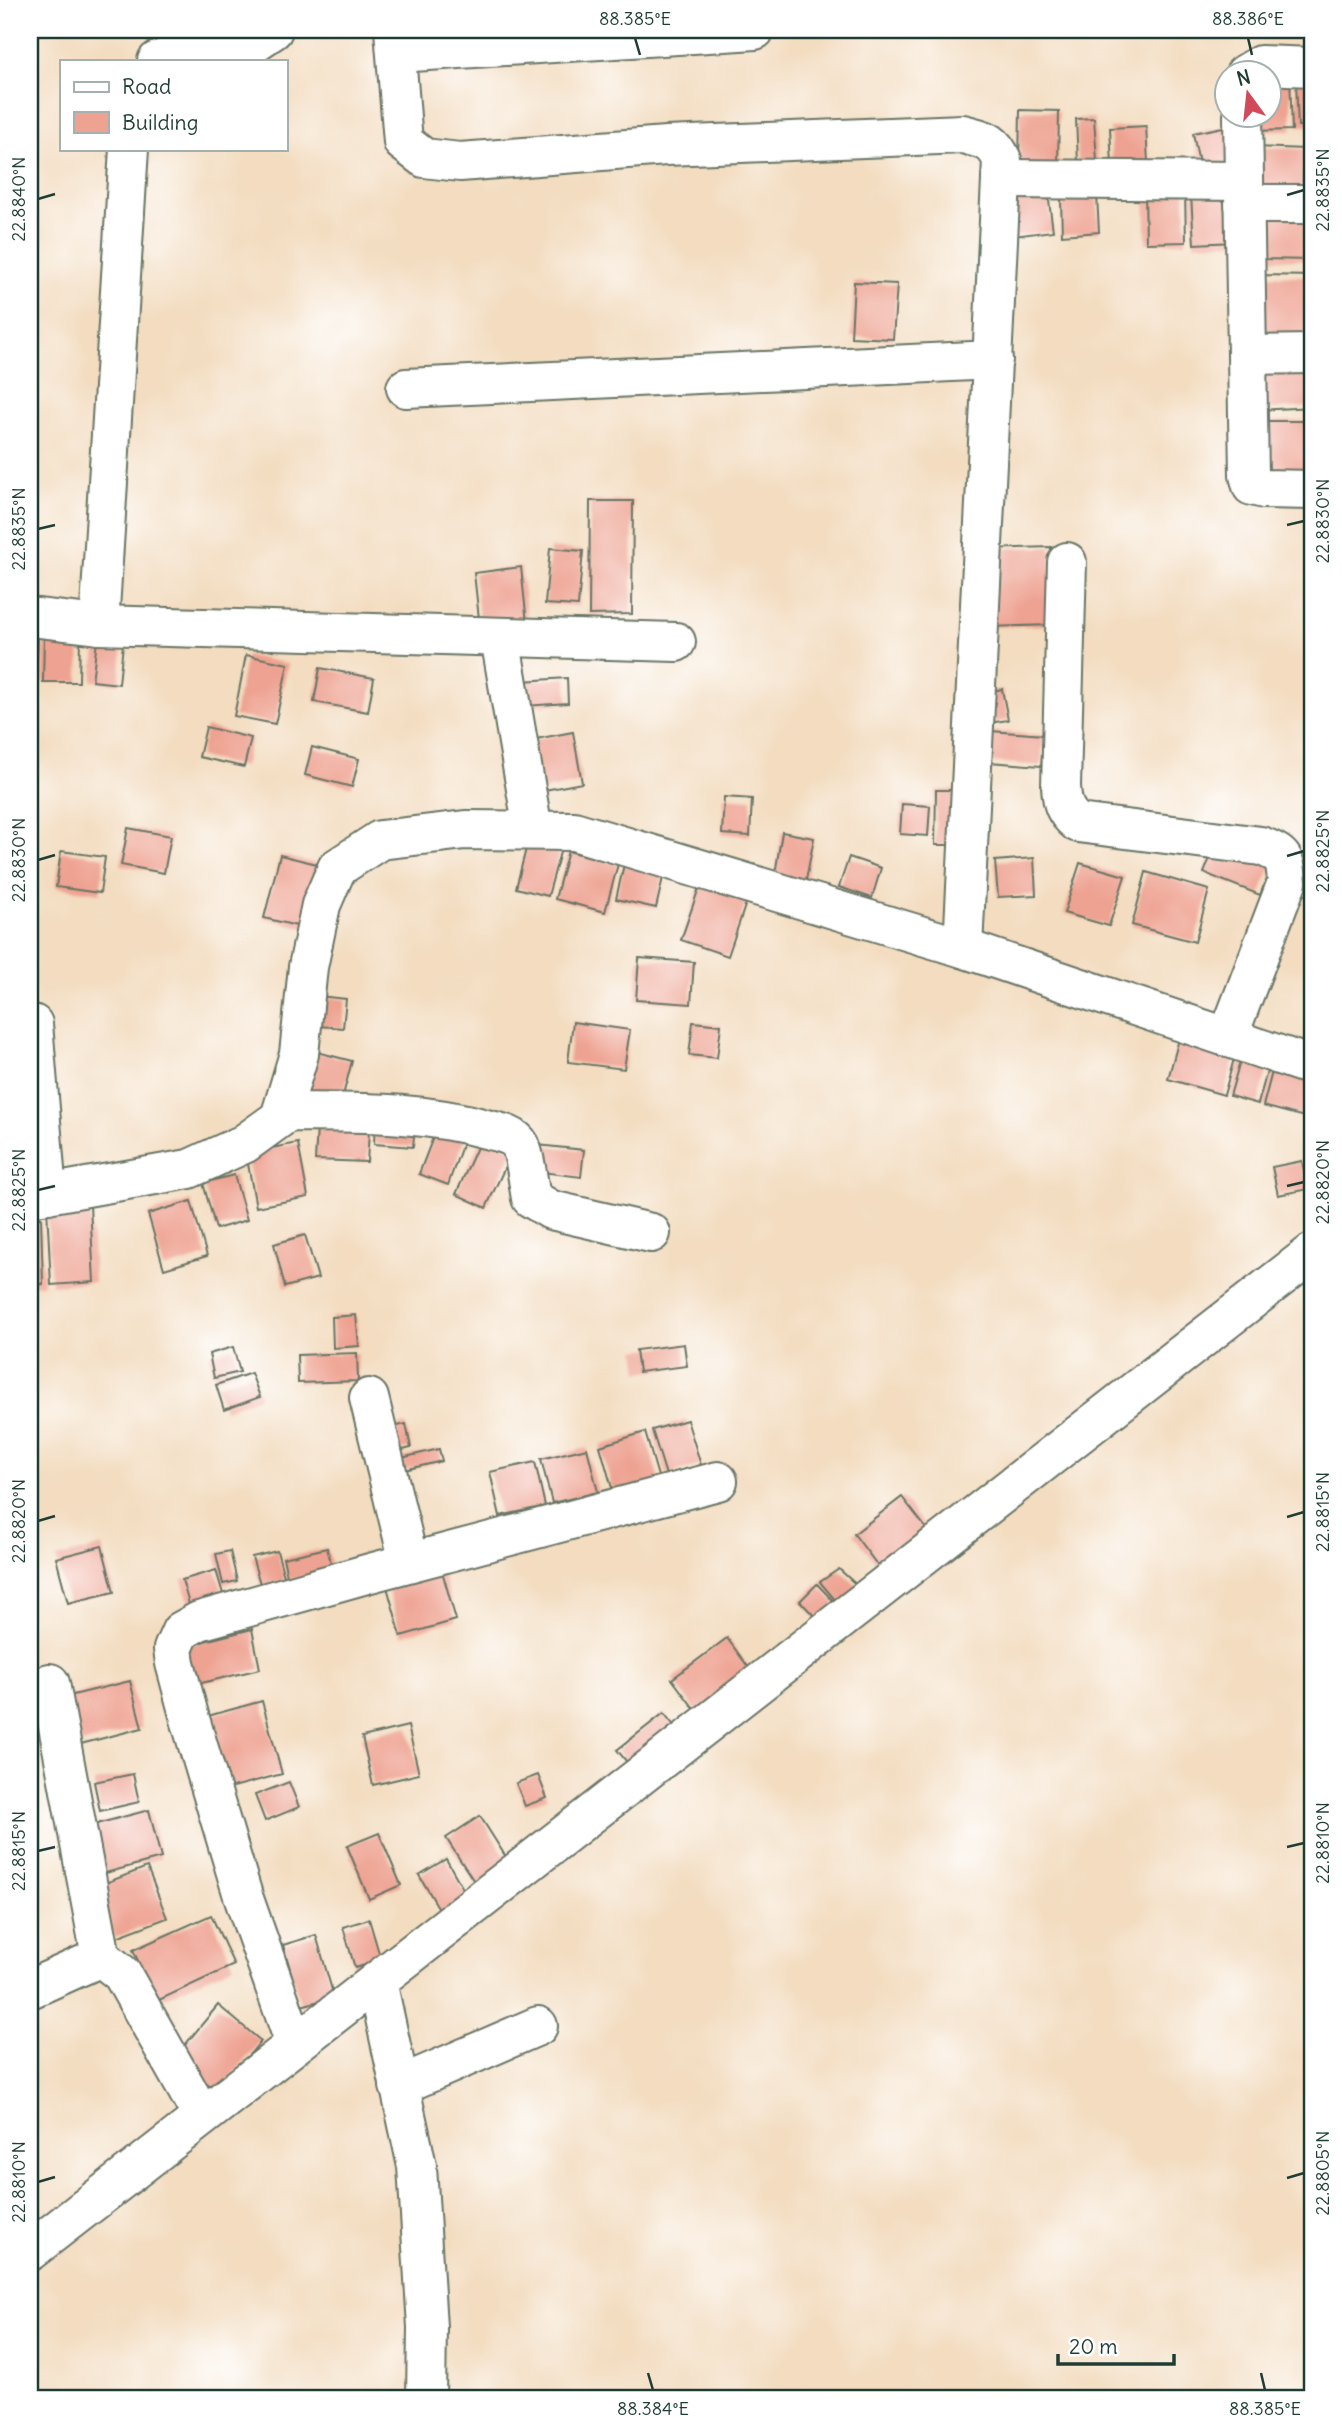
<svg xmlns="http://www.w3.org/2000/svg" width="1342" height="2428" font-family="Delius,sans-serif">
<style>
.building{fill:#eea291}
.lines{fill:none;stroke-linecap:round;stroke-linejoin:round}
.minor-casing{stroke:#697565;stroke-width:42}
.major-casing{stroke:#697565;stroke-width:42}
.minor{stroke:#fff;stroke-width:38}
.major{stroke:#fff;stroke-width:38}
.ticks{fill:none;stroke:#1f3d34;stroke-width:2.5}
.neatline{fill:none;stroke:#1f3d34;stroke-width:2.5}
.ticks-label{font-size:18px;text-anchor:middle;fill:#1f3d34}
</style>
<rect width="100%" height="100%" fill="#fff"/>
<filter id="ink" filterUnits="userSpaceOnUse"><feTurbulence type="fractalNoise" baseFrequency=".0143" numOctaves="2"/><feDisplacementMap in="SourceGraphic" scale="14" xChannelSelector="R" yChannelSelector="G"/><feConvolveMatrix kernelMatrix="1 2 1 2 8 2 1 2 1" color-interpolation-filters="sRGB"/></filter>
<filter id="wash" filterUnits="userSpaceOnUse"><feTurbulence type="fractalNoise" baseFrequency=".00686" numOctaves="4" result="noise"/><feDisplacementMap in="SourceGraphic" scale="28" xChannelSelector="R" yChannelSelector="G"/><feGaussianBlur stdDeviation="1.57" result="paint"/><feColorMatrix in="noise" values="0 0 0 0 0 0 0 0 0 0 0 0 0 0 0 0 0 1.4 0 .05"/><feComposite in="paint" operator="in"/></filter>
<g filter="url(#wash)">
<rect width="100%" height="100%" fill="#f3dcbf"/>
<g id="blocks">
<!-- building -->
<g class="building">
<path d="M 1290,76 L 1292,130 L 1253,131 L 1252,116 L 1268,116 L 1268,77 Z"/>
<path d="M 1296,81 L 1312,81 L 1312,126 L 1298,126 Z"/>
<path d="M 1020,110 L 1059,111 L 1058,165 L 1019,165 Z"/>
<path d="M 1094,118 L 1097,161 L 1078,162 L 1076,119 Z"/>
<path d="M 1233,125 L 1240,161 L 1200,169 L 1193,133 Z"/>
<path d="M 1146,126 L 1148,163 L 1112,165 L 1110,128 Z"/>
<path d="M 1255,147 L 1305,149 L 1302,198 L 1253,195 Z"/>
<path d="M 1145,191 L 1185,191 L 1186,242 L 1146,243 Z"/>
<path d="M 1232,192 L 1235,242 L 1194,244 L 1191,195 Z"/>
<path d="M 1048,193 L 1053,231 L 1014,236 L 1010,198 Z"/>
<path d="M 1097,195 L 1099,232 L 1062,235 L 1061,198 Z"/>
<path d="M 1263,215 L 1312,216 L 1312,260 L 1262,259 Z"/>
<path d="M 1258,275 L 1312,276 L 1312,336 L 1257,335 Z"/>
<path d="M 854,282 L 897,284 L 893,339 L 851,337 Z"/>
<path d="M 1312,356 L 1312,407 L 1258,410 L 1256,359 Z"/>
<path d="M 1256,421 L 1312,421 L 1312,475 L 1255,474 Z"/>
<path d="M 590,501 L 633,501 L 632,614 L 589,615 Z"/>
<path d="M 1051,547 L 1052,625 L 988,627 L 987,549 Z"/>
<path d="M 550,548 L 583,551 L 578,606 L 545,604 Z"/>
<path d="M 521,567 L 527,623 L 480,628 L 474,573 Z"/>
<path d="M 44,634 L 80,635 L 79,682 L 43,682 Z"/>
<path d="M 30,638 L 38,638 L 36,681 L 30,680 Z"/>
<path d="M 97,641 L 123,644 L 119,684 L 92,681 Z"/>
<path d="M 246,655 L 288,664 L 275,724 L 234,716 Z"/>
<path d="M 320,668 L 374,678 L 368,712 L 314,702 Z"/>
<path d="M 567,678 L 568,703 L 524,706 L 522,681 Z"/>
<path d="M 1002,689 L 1008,720 L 989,723 L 984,693 Z"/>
<path d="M 206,727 L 251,738 L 244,767 L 199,757 Z"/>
<path d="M 991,731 L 1044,735 L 1041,766 L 989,762 Z"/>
<path d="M 573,732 L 582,783 L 534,792 L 525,741 Z"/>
<path d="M 312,747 L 359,759 L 352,787 L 305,775 Z"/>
<path d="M 936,790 L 960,790 L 959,845 L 935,845 Z"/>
<path d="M 724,797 L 752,799 L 750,836 L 722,834 Z"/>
<path d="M 902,804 L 930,806 L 928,836 L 900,834 Z"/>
<path d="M 128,828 L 171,836 L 164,873 L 121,865 Z"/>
<path d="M 782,832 L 814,838 L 806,880 L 775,874 Z"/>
<path d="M 529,837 L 562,845 L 548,896 L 516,888 Z"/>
<path d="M 1216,843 L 1272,865 L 1260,895 L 1204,873 Z"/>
<path d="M 61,851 L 105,857 L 100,893 L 56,887 Z"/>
<path d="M 568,851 L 618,864 L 605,912 L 555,899 Z"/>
<path d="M 280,855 L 325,866 L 309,929 L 264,918 Z"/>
<path d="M 849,857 L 881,868 L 872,898 L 839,887 Z"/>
<path d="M 1034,858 L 1036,895 L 998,897 L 995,861 Z"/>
<path d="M 1080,863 L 1125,876 L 1109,926 L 1064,913 Z"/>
<path d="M 624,864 L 664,873 L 656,908 L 616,899 Z"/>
<path d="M 1312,866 L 1312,897 L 1303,894 Z"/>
<path d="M 1146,872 L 1209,890 L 1195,942 L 1132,925 Z"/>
<path d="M 701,882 L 748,897 L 728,956 L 681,940 Z"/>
<path d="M 639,958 L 694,962 L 691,1004 L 636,1000 Z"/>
<path d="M 309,995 L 346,999 L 343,1028 L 307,1025 Z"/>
<path d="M 573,1022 L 630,1030 L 624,1069 L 568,1062 Z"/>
<path d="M 693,1022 L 721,1025 L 717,1058 L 689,1055 Z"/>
<path d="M 1179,1039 L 1235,1055 L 1224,1095 L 1168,1079 Z"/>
<path d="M 317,1052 L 352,1061 L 340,1107 L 306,1099 Z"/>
<path d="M 1240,1061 L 1268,1068 L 1258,1104 L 1230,1096 Z"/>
<path d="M 1273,1068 L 1312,1078 L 1312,1119 L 1263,1106 Z"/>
<path d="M 375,1123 L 415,1126 L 413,1147 L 374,1144 Z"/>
<path d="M 437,1127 L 465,1137 L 448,1185 L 419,1174 Z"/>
<path d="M 317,1128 L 369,1131 L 367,1162 L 315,1160 Z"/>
<path d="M 482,1136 L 513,1150 L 486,1208 L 456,1194 Z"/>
<path d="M 298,1143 L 308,1197 L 256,1207 L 246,1153 Z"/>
<path d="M 537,1145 L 584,1150 L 581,1177 L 533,1171 Z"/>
<path d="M 1302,1161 L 1308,1189 L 1278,1195 L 1272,1167 Z"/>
<path d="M 234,1175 L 247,1220 L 216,1229 L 203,1183 Z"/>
<path d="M 191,1201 L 207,1256 L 164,1269 L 148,1214 Z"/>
<path d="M 90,1205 L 94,1282 L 51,1285 L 47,1207 Z"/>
<path d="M 30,1218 L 41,1218 L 43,1284 L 30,1285 Z"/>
<path d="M 305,1235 L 318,1278 L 285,1287 L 274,1244 Z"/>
<path d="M 356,1315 L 359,1346 L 333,1348 L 332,1317 Z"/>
<path d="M 684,1344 L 687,1366 L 639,1372 L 636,1350 Z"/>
<path d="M 233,1347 L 240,1372 L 214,1378 L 209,1354 Z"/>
<path d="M 357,1353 L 358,1381 L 298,1383 L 297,1355 Z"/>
<path d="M 251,1373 L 260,1397 L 224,1410 L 216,1385 Z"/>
<path d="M 687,1420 L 701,1465 L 666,1475 L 652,1430 Z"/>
<path d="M 406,1424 L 411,1448 L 390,1453 L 385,1429 Z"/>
<path d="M 645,1432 L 660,1483 L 614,1495 L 600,1446 Z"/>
<path d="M 587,1448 L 598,1492 L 552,1503 L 541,1459 Z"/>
<path d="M 439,1449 L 442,1461 L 396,1472 L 393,1460 Z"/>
<path d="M 535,1462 L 545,1506 L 500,1516 L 490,1472 Z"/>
<path d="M 902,1497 L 933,1537 L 884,1574 L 854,1534 Z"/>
<path d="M 102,1546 L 114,1592 L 68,1603 L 56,1558 Z"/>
<path d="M 327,1548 L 333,1570 L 288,1580 L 283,1558 Z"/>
<path d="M 230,1551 L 237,1581 L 223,1584 L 216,1554 Z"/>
<path d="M 277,1551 L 285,1580 L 261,1587 L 252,1557 Z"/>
<path d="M 839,1569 L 862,1590 L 841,1607 L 820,1582 Z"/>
<path d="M 216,1570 L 223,1594 L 189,1604 L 182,1580 Z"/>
<path d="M 442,1571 L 456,1620 L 401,1636 L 387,1587 Z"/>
<path d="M 817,1584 L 836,1604 L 819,1621 L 800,1601 Z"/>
<path d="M 252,1629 L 260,1669 L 189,1686 L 181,1647 Z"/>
<path d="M 727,1638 L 757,1679 L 702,1719 L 672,1679 Z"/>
<path d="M 130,1681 L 142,1728 L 77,1745 L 65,1697 Z"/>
<path d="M 262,1701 L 282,1774 L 218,1791 L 197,1719 Z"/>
<path d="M 664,1713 L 683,1737 L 636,1773 L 617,1750 Z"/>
<path d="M 408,1726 L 419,1774 L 373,1785 L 362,1737 Z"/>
<path d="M 133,1774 L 139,1802 L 100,1811 L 94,1782 Z"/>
<path d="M 538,1775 L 547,1798 L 525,1806 L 516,1783 Z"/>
<path d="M 289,1782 L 299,1807 L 265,1821 L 255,1795 Z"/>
<path d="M 149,1810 L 161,1858 L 98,1875 L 85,1827 Z"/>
<path d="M 480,1816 L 511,1865 L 477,1886 L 446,1838 Z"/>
<path d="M 379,1833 L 401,1885 L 369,1899 L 347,1846 Z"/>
<path d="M 446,1859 L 469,1899 L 442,1914 L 419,1875 Z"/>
<path d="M 147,1867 L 167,1918 L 114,1938 L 95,1887 Z"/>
<path d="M 211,1915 L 234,1965 L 157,2001 L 133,1950 Z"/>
<path d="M 369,1919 L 381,1960 L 355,1968 L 343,1927 Z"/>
<path d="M 316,1935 L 334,1997 L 301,2006 L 283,1945 Z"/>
<path d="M 218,2005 L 261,2041 L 218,2092 L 175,2057 Z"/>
</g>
</g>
</g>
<g filter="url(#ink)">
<use href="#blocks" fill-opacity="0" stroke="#697565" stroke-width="2"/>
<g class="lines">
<defs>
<g id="minor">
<path d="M 394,30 L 403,142 L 424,158 L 460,162 L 666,146 L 963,134 C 984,140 993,139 1002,160 L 963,948"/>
<path d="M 397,53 L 755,30"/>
<path d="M 157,61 L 190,49 L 255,42 L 273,30"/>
<path d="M 1245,74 L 1260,65 L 1312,67"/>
<path d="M 1243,116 L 1249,475 L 1252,486 L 1264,489 L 1312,490"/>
<path d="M 1001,179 L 1244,181"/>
<path d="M 1244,204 L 1312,204"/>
<path d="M 1247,355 L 1312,354"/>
<path d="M 406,388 L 993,360"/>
<path d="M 1067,562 L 1061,786 C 1062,803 1064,812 1078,823 L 1261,846 C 1284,855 1285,857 1287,882 L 1228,1037"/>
<path d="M 30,617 L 99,625 L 676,642"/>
<path d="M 99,625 L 129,149"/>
<path d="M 500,637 L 533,830"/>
<path d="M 33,1024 L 47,1194"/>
<path d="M 282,1112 C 351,1113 419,1110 486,1129 C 497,1132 514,1134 520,1145 C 526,1157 528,1183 531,1198 L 551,1210 L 651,1233"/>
<path d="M 30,1197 L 189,1169 L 244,1144 L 280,1118 L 299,1054 L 308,967 L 321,905 L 337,868 L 380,840 L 465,830 L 574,831 L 963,948 L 1312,1066"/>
<path d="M 369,1398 L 409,1562"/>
<path d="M 50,1683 L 101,1957 L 122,1974 L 202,2116"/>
<path d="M 377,1981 L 417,2166 L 427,2327 L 426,2398"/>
<path d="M 30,1989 L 101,1957"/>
<path d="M 295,2044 L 244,1899 L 190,1719 L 175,1663 L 173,1649 L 181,1631 L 199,1621 L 370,1573 L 718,1481"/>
<path d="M 399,2086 L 538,2026"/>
</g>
<path id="major" d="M 30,2251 L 1312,1253"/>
</defs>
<!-- minor casing -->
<use href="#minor" class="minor-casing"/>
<!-- major casing -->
<use href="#major" class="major-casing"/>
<!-- minor -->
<use href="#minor" class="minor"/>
<!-- major -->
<use href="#major" class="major"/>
</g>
</g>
<!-- ticks -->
<path class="ticks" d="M 635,38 L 640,55M 1248,38 L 1252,55M 1287,195 L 1304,190M 38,199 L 55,194M 1287,525 L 1304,521M 38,529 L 55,525M 1287,856 L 1304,851M 38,860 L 55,855M 1287,1186 L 1304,1182M 38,1190 L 55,1186M 1287,1517 L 1304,1512M 38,1521 L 55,1516M 1287,1847 L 1304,1843M 38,1851 L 55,1847M 1287,2178 L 1304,2173M 38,2182 L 55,2177M 648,2373 L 653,2390M 1261,2373 L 1265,2390"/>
<!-- margin -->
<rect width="1342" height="2428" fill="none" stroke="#fff" stroke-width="77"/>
<!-- legend -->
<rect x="60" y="60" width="228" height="91" fill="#ffffff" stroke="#a5b1ae" stroke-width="2"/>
<rect x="74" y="82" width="35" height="10" fill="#ffffff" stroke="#a5b1ae" stroke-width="2"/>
<text x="122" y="94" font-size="21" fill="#1f3d34">Road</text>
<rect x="74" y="112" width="35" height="21" fill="#eea291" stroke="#a5b1ae" stroke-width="2"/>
<text x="122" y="130" font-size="21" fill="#1f3d34">Building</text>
<!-- north arrow -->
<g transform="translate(1248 94) rotate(345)"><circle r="33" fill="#ffffff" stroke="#a5b1ae" stroke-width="2"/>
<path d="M0-5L12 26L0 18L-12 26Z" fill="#d1495b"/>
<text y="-10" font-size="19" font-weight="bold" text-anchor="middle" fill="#1f3d34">N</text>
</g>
<!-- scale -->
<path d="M1058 2354v10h116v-10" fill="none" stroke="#1f3d34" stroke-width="3.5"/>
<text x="1069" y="2354" font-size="21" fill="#1f3d34" stroke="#ffffff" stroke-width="5" paint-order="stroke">20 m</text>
<rect x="38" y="38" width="1266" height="2352" class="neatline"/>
<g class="ticks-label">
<text x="635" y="25">88.385°E</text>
<text x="1248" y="25">88.386°E</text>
<text transform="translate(1323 190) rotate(-90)" y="6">22.8835°N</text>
<text transform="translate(19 199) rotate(-90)" y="6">22.8840°N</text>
<text transform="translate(1323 521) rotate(-90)" y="6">22.8830°N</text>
<text transform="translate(19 529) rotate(-90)" y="6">22.8835°N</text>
<text transform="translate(1323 851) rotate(-90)" y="6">22.8825°N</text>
<text transform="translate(19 860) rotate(-90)" y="6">22.8830°N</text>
<text transform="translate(1323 1182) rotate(-90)" y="6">22.8820°N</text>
<text transform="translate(19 1190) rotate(-90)" y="6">22.8825°N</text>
<text transform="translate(1323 1512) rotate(-90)" y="6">22.8815°N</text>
<text transform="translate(19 1521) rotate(-90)" y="6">22.8820°N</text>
<text transform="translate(1323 1843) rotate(-90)" y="6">22.8810°N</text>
<text transform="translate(19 1851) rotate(-90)" y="6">22.8815°N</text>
<text transform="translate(1323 2173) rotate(-90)" y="6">22.8805°N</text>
<text transform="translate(19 2182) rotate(-90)" y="6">22.8810°N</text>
<text x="653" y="2415">88.384°E</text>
<text x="1265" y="2415">88.385°E</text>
</g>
</svg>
